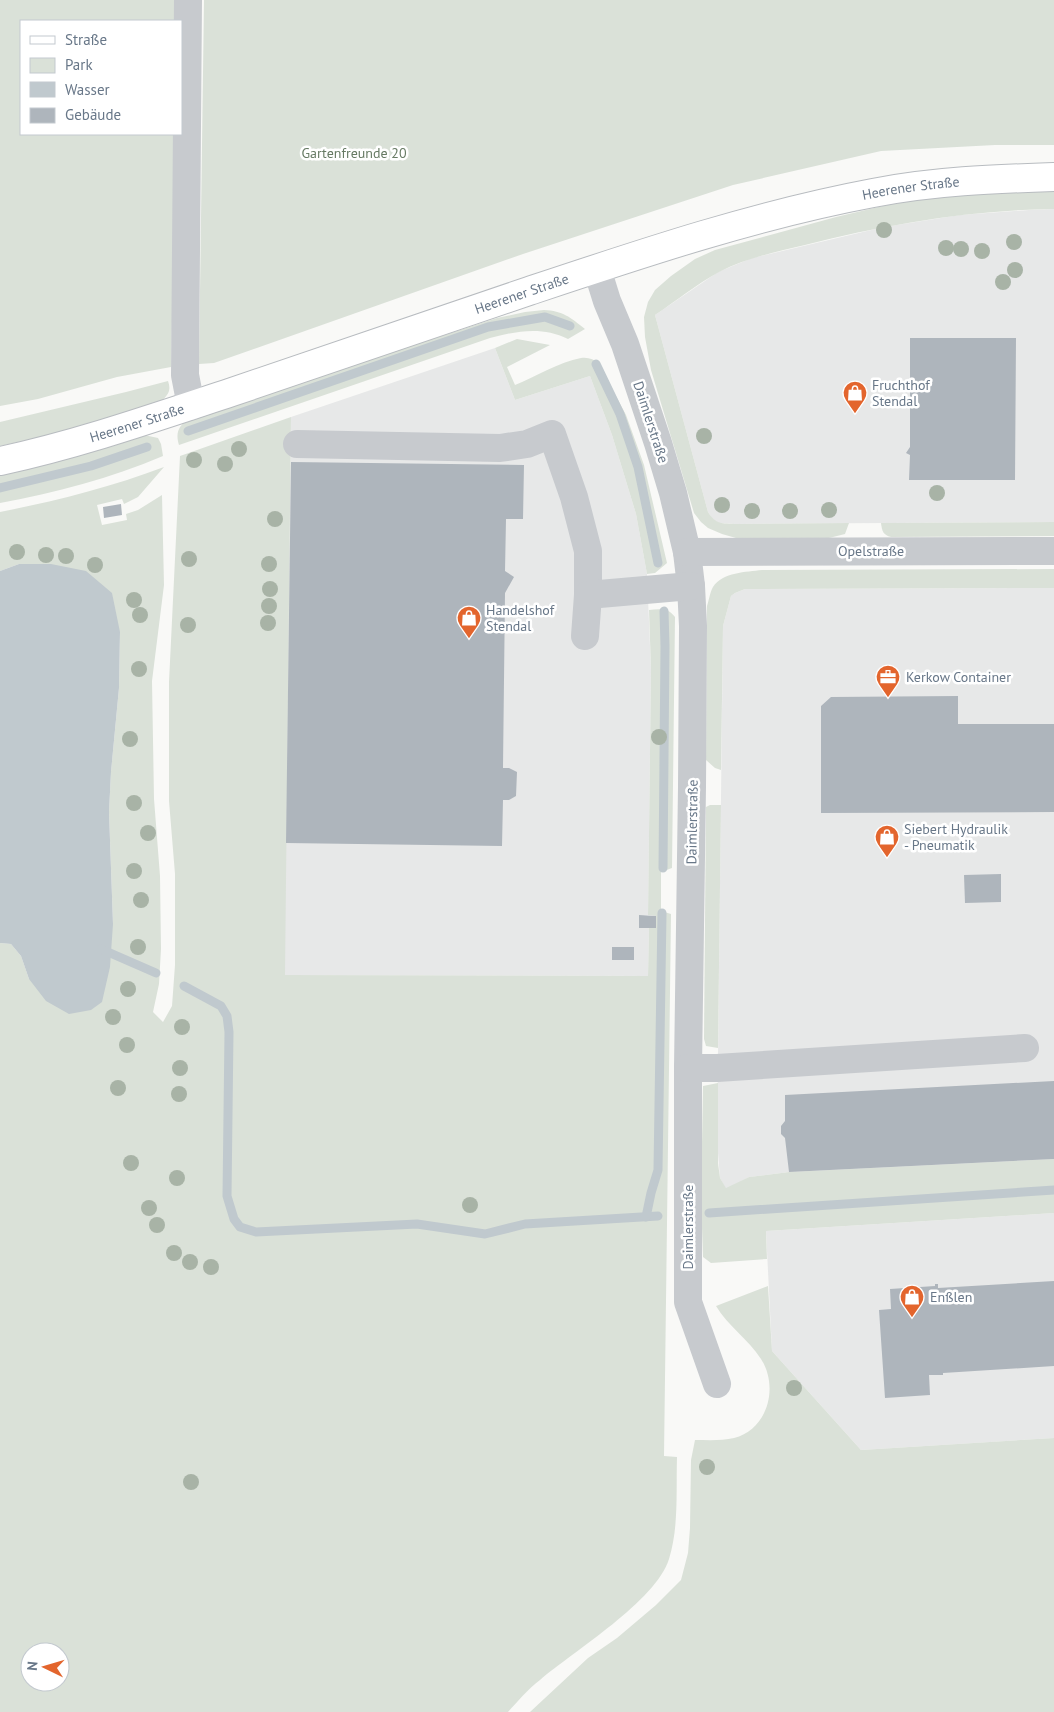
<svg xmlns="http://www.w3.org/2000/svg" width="1054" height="1712" font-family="'PT Sans',sans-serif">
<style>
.built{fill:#e7e8e8}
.green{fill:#dae1d8;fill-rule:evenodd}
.water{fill:#c0c9ce}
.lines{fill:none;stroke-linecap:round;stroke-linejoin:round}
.stream{stroke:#c0c9ce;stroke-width:9}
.building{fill:#aeb5bc}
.major-casing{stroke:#b8bcc0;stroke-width:30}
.minor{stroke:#c7cace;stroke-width:28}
.major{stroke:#fff;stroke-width:28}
.tree{fill:#a8b3a6}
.labels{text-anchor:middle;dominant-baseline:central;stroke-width:5;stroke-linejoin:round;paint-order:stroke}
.park-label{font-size:14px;fill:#667a63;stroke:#fff}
.street-label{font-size:14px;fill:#687788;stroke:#fff}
.poi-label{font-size:14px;fill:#687788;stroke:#fff;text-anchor:start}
</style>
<rect width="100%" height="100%" fill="#f9f9f7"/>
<!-- built -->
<g class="built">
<path d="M 1054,209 L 1054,522 L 736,524 L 719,523 L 713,520 L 708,512 L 655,315 L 718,272 L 752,258 L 884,227 L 960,215 L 1029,210 Z"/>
<path d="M 495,348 L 515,400 L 590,376 L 612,435 L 636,514 L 647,574 L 651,670 L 648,915 L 639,916 L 639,927 L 649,928 L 648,976 L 284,975 L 291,417 Z"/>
<path d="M 1054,588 L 1054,1159 L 789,1172 L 749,1177 L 726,1189 L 720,1178 L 717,1141 L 723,626 L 731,596 L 735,593 L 745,589 Z"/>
<path d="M 1054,1213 L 1054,1438 L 861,1450 L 772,1351 L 766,1231 Z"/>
</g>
<!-- green -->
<g class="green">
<path d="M 0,0 L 178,0 L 178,21 L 21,21 L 21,134 L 176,134 L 171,367 L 117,377 L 38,399 L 0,406 Z"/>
<path d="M 204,0 L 1054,0 L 1054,145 L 995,145 L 881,151 L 733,185 L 523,254 L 214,363 L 199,364 Z"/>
<path d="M 1027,191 L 1054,191 L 1054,209 C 970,210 887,224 805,245 C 776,252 746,258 719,272 C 697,284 676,301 655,315 L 708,512 C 716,525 722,523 736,524 L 849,523 L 845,534 L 829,538 L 736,538 L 722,534 L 708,528 L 701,522 L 694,513 L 651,370 L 645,337 L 644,317 L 648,302 L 655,290 L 671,276 L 695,259 L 715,250 L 836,217 L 887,205 L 941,196 Z"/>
<path d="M 544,310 C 563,311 570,317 585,329 L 568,339 C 542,326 517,331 490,338 L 179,445 C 175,432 179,426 189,418 L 497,318 L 525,312 Z"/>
<path d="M 517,339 L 550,345 L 507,367 L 515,385 C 535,377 559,362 581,358 C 588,357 594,359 599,364 L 626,415 L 644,465 L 667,563 L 655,573 L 647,574 L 636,514 L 612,435 L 590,376 L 515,400 L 495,348 Z"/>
<path d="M 168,381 C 172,392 167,396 159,403 L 50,435 L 0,446 L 0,422 L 126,392 Z"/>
<path d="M 291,417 L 285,975 L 648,976 L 649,928 L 656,928 L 656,916 L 648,915 L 651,670 L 649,610 C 659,609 668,607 675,617 L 672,868 L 661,872 L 661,911 L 671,914 L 664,1456 L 677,1457 C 676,1490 679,1527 669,1559 C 656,1601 574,1651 540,1680 C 528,1689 518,1701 508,1712 L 0,1712 L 0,943 L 11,944 L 21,956 L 29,979 L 113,924 L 109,812 L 111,772 L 119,688 L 120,632 L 19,564 L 0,571 L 0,512 C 56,501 111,487 164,467 L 138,497 L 124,504 L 122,499 L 97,505 L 102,525 L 127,520 L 126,514 L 138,510 L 162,495 L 164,585 L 152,681 L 154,799 L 160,876 L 161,949 L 159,984 L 153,1012 L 163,1022 L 172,1006 L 175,965 L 175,874 L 169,801 L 169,682 L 180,456 ZM 30,1652 L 60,1652 L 60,1682 L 30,1682 Z"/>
<path d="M 144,435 L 158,438 L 161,444 L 163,456 C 111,478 55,493 0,503 L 0,474 Z"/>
<path d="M 1054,522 L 1054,536 L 891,537 C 883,535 882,531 881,523 Z"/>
<path d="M 1054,569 L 1054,588 L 745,589 L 735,593 L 731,596 L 723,626 L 721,770 L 715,768 L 706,760 L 707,606 C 709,600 710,592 713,587 C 723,572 746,572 762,570 Z"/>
<path d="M 710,805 L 721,805 L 718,1048 L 706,1046 L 704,1039 L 706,807 Z"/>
<path d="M 718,1083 L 718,1163 L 720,1178 L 726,1188 L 749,1177 L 789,1172 L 1054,1159 L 1054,1213 L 766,1231 L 767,1259 L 711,1263 L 703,1257 L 701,1199 L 703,1086 Z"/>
<path d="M 768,1286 L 772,1351 L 861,1450 L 1054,1438 L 1054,1712 L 530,1712 L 588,1658 L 617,1638 L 656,1605 L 681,1580 L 688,1553 L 690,1528 L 691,1460 L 695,1440 C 707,1440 722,1441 734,1438 C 768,1429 779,1387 761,1359 C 748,1339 728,1326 716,1306 Z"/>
</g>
<!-- water -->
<path class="water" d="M 19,564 L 51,564 L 86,571 L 112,593 L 120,632 L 119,688 L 111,772 L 109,812 L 113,924 L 110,967 L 102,1002 L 91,1010 L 69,1014 L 46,1001 L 29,979 L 21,956 L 11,944 L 0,943 L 0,571 Z"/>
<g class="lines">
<!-- stream -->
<g class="stream">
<path d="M 596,364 L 620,414 L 638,467 L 658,563"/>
<path d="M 188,431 L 488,327 L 545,317 L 570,326"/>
<path d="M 0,488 L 91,466 L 147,447"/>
<path d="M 663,868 L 665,646 L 664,611"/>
<path d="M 101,949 L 156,973"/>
<path d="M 184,986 L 221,1006 L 227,1016 L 229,1032 L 227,1196 L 234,1219 L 240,1227 L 256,1232 L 417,1224 L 485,1234 L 525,1224 L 658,1216"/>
<path d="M 709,1213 L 1054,1190"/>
<path d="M 646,1217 L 651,1193 L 658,1170 L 662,913"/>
</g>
</g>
<!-- building -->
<g class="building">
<path d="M 910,338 L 1016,338 L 1015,480 L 909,480 L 910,455 L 906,453 L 910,447 Z"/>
<path d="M 291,462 L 524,465 L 523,519 L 506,519 L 505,571 L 514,577 L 505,593 L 503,768 L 509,768 L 517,772 L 516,796 L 509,800 L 503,800 L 502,846 L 286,843 Z"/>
<path d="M 121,504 L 122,515 L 104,518 L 103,507 Z"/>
<path d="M 958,696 L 958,724 L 1054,724 L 1054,812 L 821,813 L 821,706 L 831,697 Z"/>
<path d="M 1001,874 L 1001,902 L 965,903 L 964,875 Z"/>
<path d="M 639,915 L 656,916 L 656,928 L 639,928 Z"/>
<rect x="612" y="947" width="22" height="13"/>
<path d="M 1054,1081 L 1054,1159 L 789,1172 L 785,1138 L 781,1134 L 781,1126 L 785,1121 L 785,1095 Z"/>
<path d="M 1054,1281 L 1054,1366 L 943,1373 L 943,1375 L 929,1375 L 930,1395 L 885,1398 L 879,1310 L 891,1309 L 890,1289 L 935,1286 L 935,1284 L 938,1284 L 938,1288 Z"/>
</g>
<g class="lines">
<defs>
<g id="major">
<path id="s1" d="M 0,461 C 79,444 156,417 232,392 C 331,359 430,325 529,291 C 643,253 756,215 873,193 C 933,181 994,179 1054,177"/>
</g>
</defs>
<!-- major casing -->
<use href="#major" class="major-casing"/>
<!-- minor -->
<g class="minor">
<path d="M 188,0 L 185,375 L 191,406"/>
<path d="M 597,269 L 607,301 L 625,344 L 658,443 L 673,493 L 687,552 L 691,586 L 693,626 L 692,787 L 688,1068 L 688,1302 L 717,1384"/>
<path d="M 297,444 L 500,448 L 527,444 L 552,434 L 574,497 L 588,551 L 588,595"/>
<path d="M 687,552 L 1054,551"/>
<path d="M 585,636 L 588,595 L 691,586"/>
<path d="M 688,1068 L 717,1068 L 1025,1048"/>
</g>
<!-- major -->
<use href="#major" class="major"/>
</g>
<!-- trees -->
<g class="tree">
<circle cx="884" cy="230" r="8"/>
<circle cx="1014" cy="242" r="8"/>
<circle cx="946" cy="248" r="8"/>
<circle cx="961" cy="249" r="8"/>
<circle cx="982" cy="251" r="8"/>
<circle cx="1015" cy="270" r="8"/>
<circle cx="1003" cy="282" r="8"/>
<circle cx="704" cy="436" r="8"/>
<circle cx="239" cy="449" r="8"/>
<circle cx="194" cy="460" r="8"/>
<circle cx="225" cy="464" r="8"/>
<circle cx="937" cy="493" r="8"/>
<circle cx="722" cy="505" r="8"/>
<circle cx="829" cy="510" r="8"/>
<circle cx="752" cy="511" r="8"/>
<circle cx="790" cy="511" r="8"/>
<circle cx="275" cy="519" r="8"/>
<circle cx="17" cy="552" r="8"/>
<circle cx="46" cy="555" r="8"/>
<circle cx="66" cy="556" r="8"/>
<circle cx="189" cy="559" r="8"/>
<circle cx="269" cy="564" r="8"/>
<circle cx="95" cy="565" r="8"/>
<circle cx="270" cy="589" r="8"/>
<circle cx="134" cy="600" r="8"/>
<circle cx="269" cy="606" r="8"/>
<circle cx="140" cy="615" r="8"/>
<circle cx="268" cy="623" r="8"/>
<circle cx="188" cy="625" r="8"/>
<circle cx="139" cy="669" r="8"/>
<circle cx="659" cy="737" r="8"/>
<circle cx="130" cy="739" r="8"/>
<circle cx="134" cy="803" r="8"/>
<circle cx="148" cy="833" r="8"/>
<circle cx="134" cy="871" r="8"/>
<circle cx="141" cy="900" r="8"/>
<circle cx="138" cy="947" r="8"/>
<circle cx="128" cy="989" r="8"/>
<circle cx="113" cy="1017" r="8"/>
<circle cx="182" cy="1027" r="8"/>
<circle cx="127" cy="1045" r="8"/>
<circle cx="180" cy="1068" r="8"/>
<circle cx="118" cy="1088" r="8"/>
<circle cx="179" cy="1094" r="8"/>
<circle cx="131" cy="1163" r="8"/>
<circle cx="177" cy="1178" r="8"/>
<circle cx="470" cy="1205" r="8"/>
<circle cx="149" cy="1208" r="8"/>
<circle cx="157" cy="1225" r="8"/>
<circle cx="174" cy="1253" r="8"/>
<circle cx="190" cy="1262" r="8"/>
<circle cx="211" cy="1267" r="8"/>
<circle cx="794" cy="1388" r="8"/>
<circle cx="707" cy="1467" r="8"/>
<circle cx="191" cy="1482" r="8"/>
</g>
<!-- icons -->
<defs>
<symbol id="shop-pin" viewBox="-11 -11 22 30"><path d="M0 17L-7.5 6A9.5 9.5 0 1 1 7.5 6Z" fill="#e3652d" stroke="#fff"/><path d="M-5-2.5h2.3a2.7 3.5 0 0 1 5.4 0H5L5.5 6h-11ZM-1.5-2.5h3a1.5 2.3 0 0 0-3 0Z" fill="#fff"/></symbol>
<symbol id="office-pin" viewBox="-11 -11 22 30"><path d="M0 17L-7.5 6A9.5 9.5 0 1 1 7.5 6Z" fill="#e3652d" stroke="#fff"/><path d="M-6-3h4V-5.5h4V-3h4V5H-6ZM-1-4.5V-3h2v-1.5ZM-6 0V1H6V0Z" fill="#fff"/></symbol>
</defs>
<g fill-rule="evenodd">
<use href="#shop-pin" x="841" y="379" width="28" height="38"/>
<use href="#shop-pin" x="455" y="604" width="28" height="38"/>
<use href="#office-pin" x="874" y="663" width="28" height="38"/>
<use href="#shop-pin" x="873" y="823" width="28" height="38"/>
<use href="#shop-pin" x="898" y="1283" width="28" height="38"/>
</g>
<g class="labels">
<!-- park labels -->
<g class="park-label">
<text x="354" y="153">Gartenfreunde 20</text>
</g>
<!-- street labels -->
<g class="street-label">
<text stroke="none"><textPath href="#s1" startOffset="952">Heerener Straße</textPath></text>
<text stroke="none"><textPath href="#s1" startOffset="548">Heerener Straße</textPath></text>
<text transform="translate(651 422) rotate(72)">Daimlerstraße</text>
<text stroke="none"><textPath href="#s1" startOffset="142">Heerener Straße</textPath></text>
<text x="871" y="551">Opelstraße</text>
<text transform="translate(692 822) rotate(-89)">Daimlerstraße</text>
<text transform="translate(688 1227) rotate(-90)">Daimlerstraße</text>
</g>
<!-- poi labels -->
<g class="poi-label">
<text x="872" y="385">Fruchthof<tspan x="872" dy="16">Stendal</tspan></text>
<text x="486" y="610">Handelshof<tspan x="486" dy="16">Stendal</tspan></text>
<text x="906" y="677">Kerkow Container</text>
<text x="904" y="829">Siebert Hydraulik<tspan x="904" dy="16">- Pneumatik</tspan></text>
<text x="930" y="1297">Enßlen</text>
</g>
</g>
<!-- legend -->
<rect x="20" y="20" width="162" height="115" fill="#ffffff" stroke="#c3c9cf"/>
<rect x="30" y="36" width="25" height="8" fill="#ffffff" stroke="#c3c9cf"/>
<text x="65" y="45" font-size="15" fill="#687788">Straße</text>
<rect x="30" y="58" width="25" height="15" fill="#dae1d8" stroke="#c3c9cf"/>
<text x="65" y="70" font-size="15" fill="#687788">Park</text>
<rect x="30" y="82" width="25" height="15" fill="#c0c9ce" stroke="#c3c9cf"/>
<text x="65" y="95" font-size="15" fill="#687788">Wasser</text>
<rect x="30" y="108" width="25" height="15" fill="#aeb5bc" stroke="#c3c9cf"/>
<text x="65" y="120" font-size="15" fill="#687788">Gebäude</text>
<!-- north arrow -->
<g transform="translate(45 1667) rotate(275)"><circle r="24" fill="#ffffff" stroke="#c3c9cf"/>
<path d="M0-4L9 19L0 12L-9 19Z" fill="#e3652d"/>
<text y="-8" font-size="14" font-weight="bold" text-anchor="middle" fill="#687788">N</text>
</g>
</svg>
